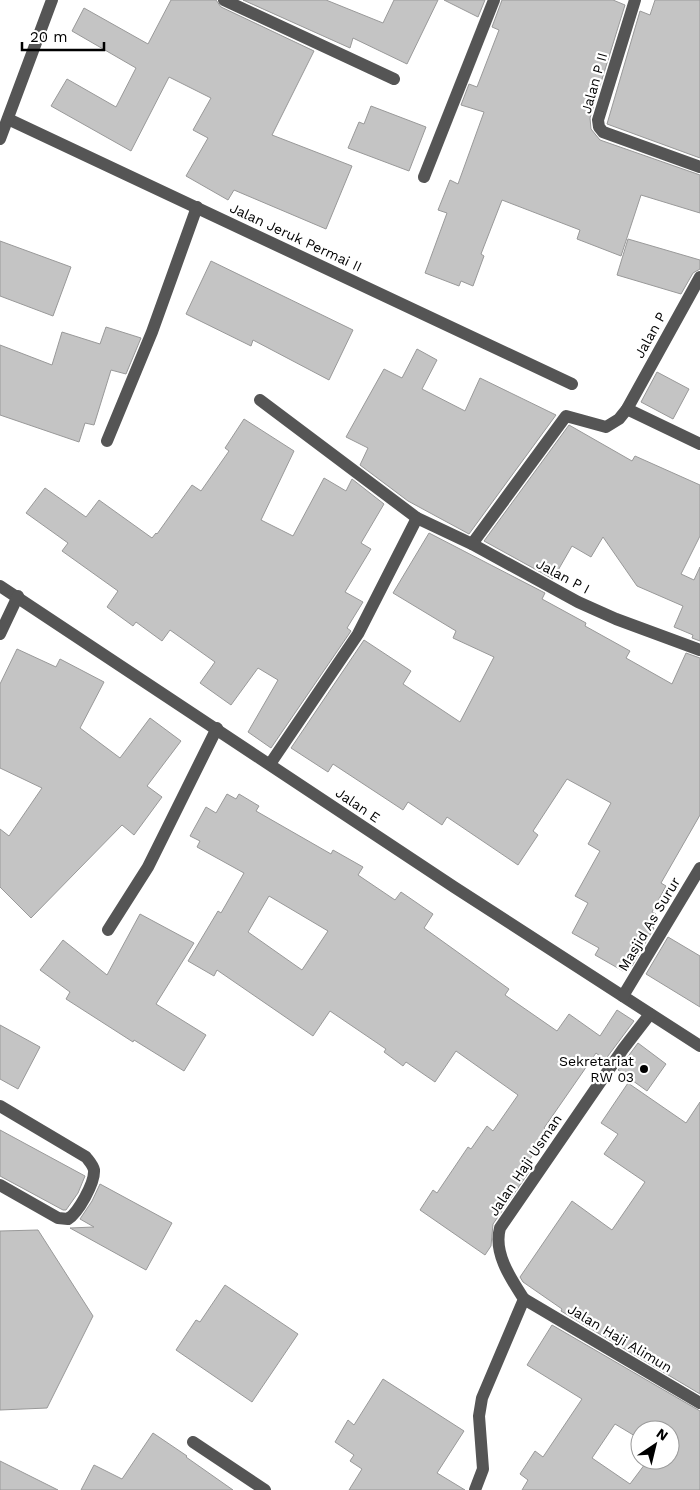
<svg xmlns="http://www.w3.org/2000/svg" width="700" height="1490" font-family="'Work Sans',sans-serif">
<style>
.building{fill:#c4c4c4;stroke:#999;fill-rule:evenodd}
.lines{fill:none;stroke-linecap:round;stroke-linejoin:round}
.minor{stroke:#555;stroke-width:12}
.poi-dot{fill:#000;stroke:#fff;stroke-width:2}
.labels{text-anchor:middle;dominant-baseline:central;stroke-width:4.5;stroke-linejoin:round;paint-order:stroke}
.street-label{font-size:14px;fill:#000;stroke:#fff}
.poi-label{font-size:14px;fill:#000;stroke:#fff;text-anchor:end}
</style>
<rect width="100%" height="100%" fill="#fff"/>
<!-- building -->
<g class="building">
<path d="M 171,0 L 216,0 L 221,7 L 314,51 L 272,135 L 352,166 L 326,229 L 234,190 L 228,200 L 186,176 L 208,138 L 193,130 L 211,98 L 169,77 L 131,151 L 51,106 L 67,79 L 116,107 L 136,68 L 72,31 L 84,8 L 148,44 Z"/>
<path d="M 243,0 L 326,0 L 383,23 L 394,0 L 438,0 L 407,64 L 353,38 L 350,48 Z"/>
<path d="M 444,0 L 485,0 L 478,17 Z"/>
<path d="M 502,0 L 613,0 L 625,5 L 590,118 L 591,129 L 600,140 L 700,175 L 700,213 L 641,195 L 621,256 L 577,239 L 580,230 L 502,200 L 481,254 L 484,256 L 473,286 L 461,281 L 459,286 L 425,273 L 447,213 L 438,210 L 450,180 L 458,184 L 484,112 L 461,105 L 469,84 L 477,87 L 499,30 L 492,27 Z"/>
<path d="M 655,0 L 700,0 L 700,158 L 607,124 L 640,11 L 650,15 Z"/>
<path d="M 371,106 L 426,127 L 409,171 L 348,148 L 359,122 L 364,124 Z"/>
<path d="M 628,239 L 700,260 L 700,269 L 693,273 L 681,294 L 617,275 Z"/>
<path d="M 0,241 L 71,267 L 53,316 L 0,296 Z"/>
<path d="M 211,261 L 353,330 L 329,380 L 253,340 L 251,346 L 186,314 Z"/>
<path d="M 106,327 L 141,338 L 126,374 L 111,370 L 94,425 L 85,423 L 79,442 L 0,415 L 0,345 L 52,365 L 62,332 L 100,344 Z"/>
<path d="M 417,349 L 437,360 L 422,389 L 465,411 L 480,378 L 556,415 L 469,534 L 408,501 L 360,465 L 368,448 L 346,437 L 384,369 L 402,378 Z"/>
<path d="M 657,372 L 689,389 L 673,419 L 641,402 Z"/>
<path d="M 244,419 L 294,451 L 261,520 L 293,536 L 324,478 L 346,491 L 352,479 L 384,504 L 361,543 L 371,549 L 345,592 L 363,602 L 347,628 L 351,631 L 271,748 L 248,732 L 278,680 L 258,668 L 231,705 L 200,683 L 215,662 L 170,630 L 162,641 L 136,622 L 133,626 L 107,607 L 118,591 L 62,551 L 68,543 L 26,513 L 45,488 L 86,517 L 99,500 L 152,538 L 156,533 L 157,534 L 192,485 L 201,491 L 229,451 L 225,448 Z"/>
<path d="M 569,425 L 632,461 L 635,456 L 700,485 L 700,536 L 681,574 L 694,580 L 700,567 L 700,641 L 692,638 L 693,635 L 674,627 L 683,606 L 637,586 L 603,537 L 591,557 L 572,546 L 553,579 L 484,541 Z"/>
<path d="M 429,533 L 545,593 L 542,599 L 586,623 L 585,626 L 630,651 L 626,658 L 672,684 L 686,653 L 700,658 L 700,815 L 661,883 L 666,886 L 652,912 L 656,914 L 649,925 L 654,928 L 632,966 L 627,963 L 623,971 L 595,955 L 599,948 L 572,933 L 588,903 L 575,896 L 600,851 L 588,844 L 611,803 L 567,779 L 533,831 L 538,835 L 518,865 L 447,817 L 442,825 L 408,802 L 403,810 L 333,764 L 328,772 L 291,748 L 364,640 L 411,671 L 403,684 L 460,722 L 494,657 L 453,638 L 456,631 L 393,593 Z"/>
<path d="M 17,649 L 56,667 L 60,659 L 104,682 L 80,728 L 120,758 L 150,718 L 181,741 L 147,786 L 162,797 L 134,835 L 122,825 L 31,918 L 0,887 L 0,829 L 9,836 L 42,788 L 0,768 L 0,684 Z"/>
<path d="M 227,794 L 236,799 L 239,794 L 259,806 L 256,811 L 331,854 L 333,850 L 363,867 L 358,875 L 395,900 L 401,892 L 433,914 L 424,928 L 509,989 L 505,995 L 557,1031 L 569,1014 L 600,1036 L 617,1010 L 634,1021 L 605,1060 L 596,1053 L 544,1128 L 548,1132 L 524,1168 L 529,1172 L 493,1224 L 491,1246 L 485,1255 L 420,1210 L 433,1190 L 437,1193 L 468,1147 L 471,1149 L 487,1126 L 493,1131 L 518,1095 L 456,1051 L 435,1082 L 406,1062 L 403,1066 L 384,1052 L 386,1049 L 330,1011 L 313,1036 L 217,970 L 214,976 L 188,961 L 218,911 L 221,913 L 244,873 L 197,847 L 200,841 L 190,836 L 206,807 L 216,813 ZM 269,896 L 328,931 L 302,970 L 248,932 Z"/>
<path d="M 140,914 L 194,943 L 156,1004 L 206,1035 L 184,1071 L 134,1040 L 133,1042 L 66,999 L 70,992 L 40,970 L 63,940 L 107,975 Z"/>
<path d="M 668,937 L 700,956 L 700,1007 L 646,974 Z"/>
<path d="M 0,1025 L 40,1047 L 18,1089 L 0,1079 Z"/>
<path d="M 638,1043 L 666,1064 L 647,1091 L 618,1070 Z"/>
<path d="M 628,1083 L 686,1123 L 700,1102 L 700,1394 L 561,1311 L 562,1309 L 523,1282 L 520,1277 L 572,1201 L 612,1230 L 645,1182 L 604,1154 L 618,1134 L 601,1123 Z"/>
<path d="M 0,1130 L 85,1176 L 78,1193 L 66,1210 L 63,1210 L 0,1176 Z"/>
<path d="M 100,1184 L 172,1223 L 146,1270 L 70,1228 L 94,1227 L 80,1219 L 92,1201 Z"/>
<path d="M 38,1230 L 93,1316 L 47,1408 L 0,1410 L 0,1231 Z"/>
<path d="M 225,1285 L 298,1334 L 252,1402 L 176,1350 L 196,1320 L 200,1322 Z"/>
<path d="M 552,1325 L 700,1411 L 700,1490 L 522,1490 L 528,1480 L 520,1474 L 535,1451 L 543,1457 L 582,1399 L 527,1365 ZM 615,1424 L 640,1439 L 640,1430 L 670,1430 L 670,1460 L 648,1460 L 630,1484 L 592,1458 Z"/>
<path d="M 383,1379 L 464,1431 L 437,1473 L 465,1490 L 349,1490 L 362,1469 L 350,1461 L 354,1455 L 335,1442 L 348,1420 L 354,1425 Z"/>
<path d="M 153,1433 L 187,1456 L 186,1457 L 233,1490 L 81,1490 L 94,1465 L 122,1479 Z"/>
<path d="M 0,1461 L 58,1490 L 0,1490 Z"/>
</g>
<g class="lines">
<!-- minor -->
<g class="minor">
<path d="M 224,0 L 394,79"/>
<path d="M 635,0 L 598,120 L 599,127 L 603,132 L 700,167"/>
<path d="M 8,119 L 572,384"/>
<path d="M 0,139 L 52,0"/>
<path d="M 424,177 L 494,0"/>
<path d="M 260,400 L 417,518"/>
<path d="M 627,409 L 700,444"/>
<path d="M 107,441 L 152,332 L 197,207"/>
<path d="M 472,544 L 566,416 L 606,427 L 619,419 L 627,409 L 700,277"/>
<path d="M 0,586 L 454,887 L 700,1046"/>
<path d="M 0,634 L 18,596"/>
<path d="M 270,764 L 358,634 L 417,518 L 472,544 L 578,602 L 616,619 L 700,650"/>
<path d="M 108,930 L 148,867 L 217,728"/>
<path d="M 623,996 L 700,868"/>
<path d="M 0,1106 L 86,1157 C 89,1161 93,1165 94,1170 C 95,1183 78,1213 68,1219 L 58,1218 L 0,1185"/>
<path d="M 524,1299 L 700,1403"/>
<path d="M 193,1442 L 265,1490"/>
<path d="M 475,1490 L 483,1469 L 479,1416 L 482,1398 L 524,1299 C 511,1279 493,1253 500,1228 L 623,1049 L 650,1014"/>
</g>
</g>
<!-- markers -->
<circle class="poi-dot" cx="644" cy="1069" r="5"/>
<g class="labels">
<!-- street labels -->
<g class="street-label">
<text transform="translate(594 83) rotate(-74)">Jalan P II</text>
<text transform="translate(296 237) rotate(25)">Jalan Jeruk Permai II</text>
<text transform="translate(650 335) rotate(-61)">Jalan P</text>
<text transform="translate(563 576) rotate(28)">Jalan P I</text>
<text transform="translate(358 805) rotate(34)">Jalan E</text>
<text transform="translate(649 924) rotate(-59)">Masjid As Surur</text>
<text transform="translate(525 1165) rotate(-56)">Jalan Haji Usman</text>
<text transform="translate(620 1338) rotate(31)">Jalan Haji Alimun</text>
</g>
<!-- poi labels -->
<g class="poi-label">
<text x="634" y="1061">Sekretariat<tspan x="634" dy="16">RW 03</tspan></text>
</g>
</g>
<!-- north arrow -->
<g transform="translate(655 1445) rotate(35)"><circle r="24" fill="#ffffff" stroke="#999999"/>
<path d="M0-4L9 19L0 12L-9 19Z" fill="#000000"/>
<text y="-8" font-size="14" font-weight="bold" text-anchor="middle" fill="#000000">N</text>
</g>
<!-- scale -->
<path d="M22 42v8h82v-8" fill="none" stroke="#000000" stroke-width="2.5"/>
<text x="30" y="42" font-size="15" fill="#000000" stroke="#ffffff" stroke-width="4" paint-order="stroke">20 m</text>
</svg>
